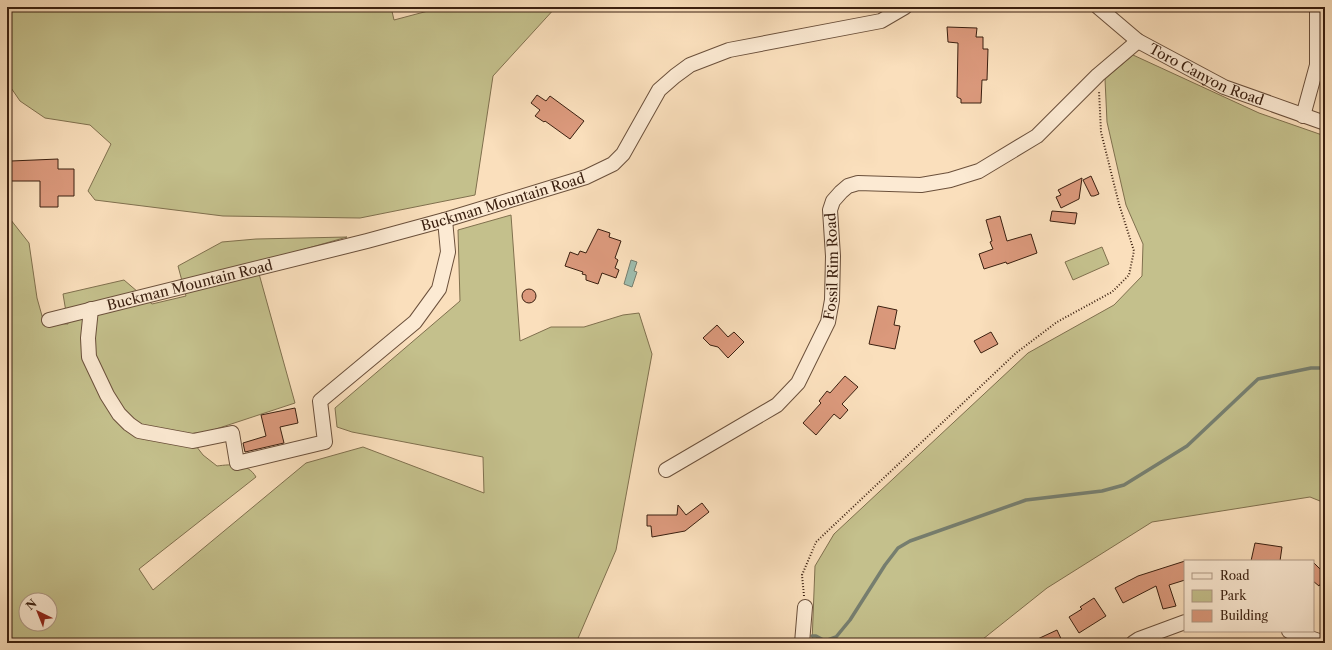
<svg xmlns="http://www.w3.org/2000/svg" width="1332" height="650" font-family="'Libre Caslon Text',serif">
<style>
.green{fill:#c4c08c;stroke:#80704e;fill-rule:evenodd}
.water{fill:#9ebdae;stroke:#767e6f}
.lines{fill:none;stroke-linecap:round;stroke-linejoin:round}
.stream{stroke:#767e6f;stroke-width:3.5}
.building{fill:#db997c;stroke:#3b2010}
.minor-casing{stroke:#6b503b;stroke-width:16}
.path{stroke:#3b2010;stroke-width:2;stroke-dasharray:1 2;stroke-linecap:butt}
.minor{stroke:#fcead3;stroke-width:14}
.labels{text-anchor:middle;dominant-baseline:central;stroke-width:3;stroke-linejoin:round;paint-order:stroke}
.street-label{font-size:14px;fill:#3b2010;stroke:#fcead3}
</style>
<rect width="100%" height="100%" fill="#fadfbc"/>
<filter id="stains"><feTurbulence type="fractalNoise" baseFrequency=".005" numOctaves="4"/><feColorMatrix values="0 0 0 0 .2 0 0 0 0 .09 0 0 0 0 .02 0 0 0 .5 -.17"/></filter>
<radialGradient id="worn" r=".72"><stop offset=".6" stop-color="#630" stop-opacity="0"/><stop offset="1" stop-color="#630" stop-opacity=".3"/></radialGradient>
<!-- green -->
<g class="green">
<path d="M 7,7 L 391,7 L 394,20 L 443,7 L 556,7 L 493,76 L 475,195 L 360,218 L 223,216 L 95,200 L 88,191 L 111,144 L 90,125 L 45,118 L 20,101 L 7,82 Z"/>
<path d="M 1133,55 L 1259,113 L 1325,136 L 1325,503 L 1310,497 L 1152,522 L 1047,588 L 978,643 L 812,643 L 815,566 L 834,534 L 1028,353 L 1114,305 L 1142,276 L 1143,244 L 1126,205 L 1107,122 L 1105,79 Z"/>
<path d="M 7,215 L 29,243 L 37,298 L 44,323 L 68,324 L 63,294 L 124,280 L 152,304 L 186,296 L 178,266 L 222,242 L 256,239 L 347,237 L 256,263 L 295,403 L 207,432 L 187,434 L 203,455 L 217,466 C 232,464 248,463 256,477 L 139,569 L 153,590 L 306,463 L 363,447 L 484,493 L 483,457 L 352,432 L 337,427 L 335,408 L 460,301 L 458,230 L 511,215 L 520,341 L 551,327 L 584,327 L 623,315 L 639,313 L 652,354 L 616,550 L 576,643 L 7,643 ZM 26,600 L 50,600 L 50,624 L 26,624 Z"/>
<path d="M 1102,247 L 1109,264 L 1073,280 L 1065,262 Z"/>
</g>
<!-- water -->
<path class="water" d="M 631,260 L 637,262 L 634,271 L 637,272 L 632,287 L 624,284 Z"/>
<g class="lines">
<!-- stream -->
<g class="stream">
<path d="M 812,636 L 816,636 L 825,641 L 836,637 L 850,620 L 885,565 L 898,548 L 910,541 L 1026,500 L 1102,491 L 1124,485 L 1187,446 L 1258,379 L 1311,368 L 1325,368"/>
<path d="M 784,643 L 793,640"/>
</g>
</g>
<!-- building -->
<g class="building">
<path d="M 947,27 L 977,28 L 976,37 L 983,37 L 983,49 L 988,49 L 987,80 L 982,80 L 981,103 L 961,103 L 961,99 L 957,97 L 958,43 L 948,42 Z"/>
<path d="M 537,95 L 546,101 L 550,96 L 584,121 L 570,139 L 545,121 L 544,122 L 535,116 L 540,110 L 531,103 Z"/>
<path d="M 58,159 L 58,169 L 74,169 L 74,196 L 58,196 L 58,207 L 40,207 L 40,181 L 11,181 L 11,161 Z"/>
<path d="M 1091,176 L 1099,194 L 1094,196 L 1091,196 L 1083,180 Z"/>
<path d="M 1082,178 L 1079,199 L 1061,208 L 1056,197 L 1061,195 L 1058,190 Z"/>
<path d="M 1052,211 L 1077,213 L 1075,224 L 1050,221 Z"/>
<path d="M 1000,216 L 1007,241 L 1031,234 L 1037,253 L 1007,264 L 1006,262 L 984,269 L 979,254 L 993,249 L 990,242 L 992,241 L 986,220 Z"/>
<path d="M 598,229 L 610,233 L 609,237 L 621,241 L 615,258 L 618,260 L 615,268 L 619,270 L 616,278 L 602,273 L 598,284 L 586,280 L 586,275 L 582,274 L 583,272 L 565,266 L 570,252 L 578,255 L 580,251 L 586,253 Z"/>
<circle cx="529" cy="296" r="7"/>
<path d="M 878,306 L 897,310 L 894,325 L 900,326 L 895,349 L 869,344 Z"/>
<path d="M 717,325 L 728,337 L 734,332 L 744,342 L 728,358 L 718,347 L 710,345 L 703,338 Z"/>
<path d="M 991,332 L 998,344 L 981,353 L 974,341 Z"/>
<path d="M 845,376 L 858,387 L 842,404 L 848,410 L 840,419 L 834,414 L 816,435 L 803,423 L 821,403 L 819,401 L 827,391 L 830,393 Z"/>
<path d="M 295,408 L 298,423 L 280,427 L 284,443 L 245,452 L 243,443 L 266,436 L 261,415 Z"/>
<path d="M 702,503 L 709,512 L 685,531 L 652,537 L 651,526 L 647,526 L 647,515 L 677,515 L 678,505 L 686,515 Z"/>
<path d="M 1255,543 L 1282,547 L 1280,561 L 1251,561 Z"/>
<path d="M 1185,561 L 1185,580 L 1169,585 L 1176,606 L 1163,609 L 1156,586 L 1123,603 L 1115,588 L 1138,576 Z"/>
<path d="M 1313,562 L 1320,569 L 1325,563 L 1325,586 L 1321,583 L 1319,586 L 1313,581 Z"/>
<path d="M 1094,598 L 1106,616 L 1079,633 L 1069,617 L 1082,609 L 1080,607 Z"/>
<path d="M 1057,630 L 1063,643 L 1029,643 Z"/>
</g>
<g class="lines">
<defs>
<g id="minor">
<path id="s1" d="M 1098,7 L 1138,41 L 1224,87 L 1325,123"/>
<path d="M 1303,116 L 1317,65 L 1317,7"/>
<path d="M 91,309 L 88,338 L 89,357 L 107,395 L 119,414 L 129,424 L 139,431 L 193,441 L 232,433 L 237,463 L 325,442 L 320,401 L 415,322 L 439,289 L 448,252 L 445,220"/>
<path id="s2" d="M 49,320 L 367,241 L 448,219 L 586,177 L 613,164 L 623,154 L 659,90 L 675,76 L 690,65 L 729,50 L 881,21 L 905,7"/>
<path id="s3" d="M 666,470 L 777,405 L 798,383 L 828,322 L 832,300 L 833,256 L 830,210 L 833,201 L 841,192 L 848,186 L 858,183 L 921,185 L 950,180 L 979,171 L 1037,136 L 1098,75 L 1138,41"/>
<path d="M 1289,631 L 1325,643"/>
<path d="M 802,643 L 805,607"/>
<path d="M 1133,643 L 1139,639 L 1185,622"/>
</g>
</defs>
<!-- minor casing -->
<use href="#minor" class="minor-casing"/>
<!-- path -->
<path class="path" d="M 804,596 L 802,575 L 816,542 L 1016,353 L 1057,322 L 1112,292 L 1129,275 L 1134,251 L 1119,204 L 1101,132 L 1099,91"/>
<!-- minor -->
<use href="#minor" class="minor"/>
</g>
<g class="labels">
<!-- street labels -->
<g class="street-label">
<text stroke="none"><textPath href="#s1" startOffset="129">Toro Canyon Road</textPath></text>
<text stroke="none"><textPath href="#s2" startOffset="469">Buckman Mountain Road</textPath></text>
<text stroke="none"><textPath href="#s3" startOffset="283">Fossil Rim Road</textPath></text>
<text stroke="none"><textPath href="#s2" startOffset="145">Buckman Mountain Road</textPath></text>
</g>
</g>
<!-- margin -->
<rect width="1332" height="650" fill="none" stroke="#fadfbc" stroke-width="24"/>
<rect x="8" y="8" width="1316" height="634" fill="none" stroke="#3b2010" stroke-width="2"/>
<rect x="12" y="12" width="1308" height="626" fill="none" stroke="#3b2010"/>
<!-- legend -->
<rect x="1184" y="560" width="130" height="72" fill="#fcead3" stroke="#af9985"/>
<rect x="1192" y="573" width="20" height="6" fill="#fcead3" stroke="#af9985"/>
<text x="1220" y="580" font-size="12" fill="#3b2010">Road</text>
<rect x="1192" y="590" width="20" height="12" fill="#c4c08c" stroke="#af9985"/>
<text x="1220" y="600" font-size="12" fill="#3b2010">Park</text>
<rect x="1192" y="610" width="20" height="12" fill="#db997c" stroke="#af9985"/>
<text x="1220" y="620" font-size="12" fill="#3b2010">Building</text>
<!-- north arrow -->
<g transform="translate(38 612) rotate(317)"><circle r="19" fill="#fcead3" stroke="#af9985"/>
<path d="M0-3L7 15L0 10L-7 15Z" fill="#8f2418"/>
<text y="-6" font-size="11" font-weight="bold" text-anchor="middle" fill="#3b2010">N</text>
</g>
<rect width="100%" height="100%" filter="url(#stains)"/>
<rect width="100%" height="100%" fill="url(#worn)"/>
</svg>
